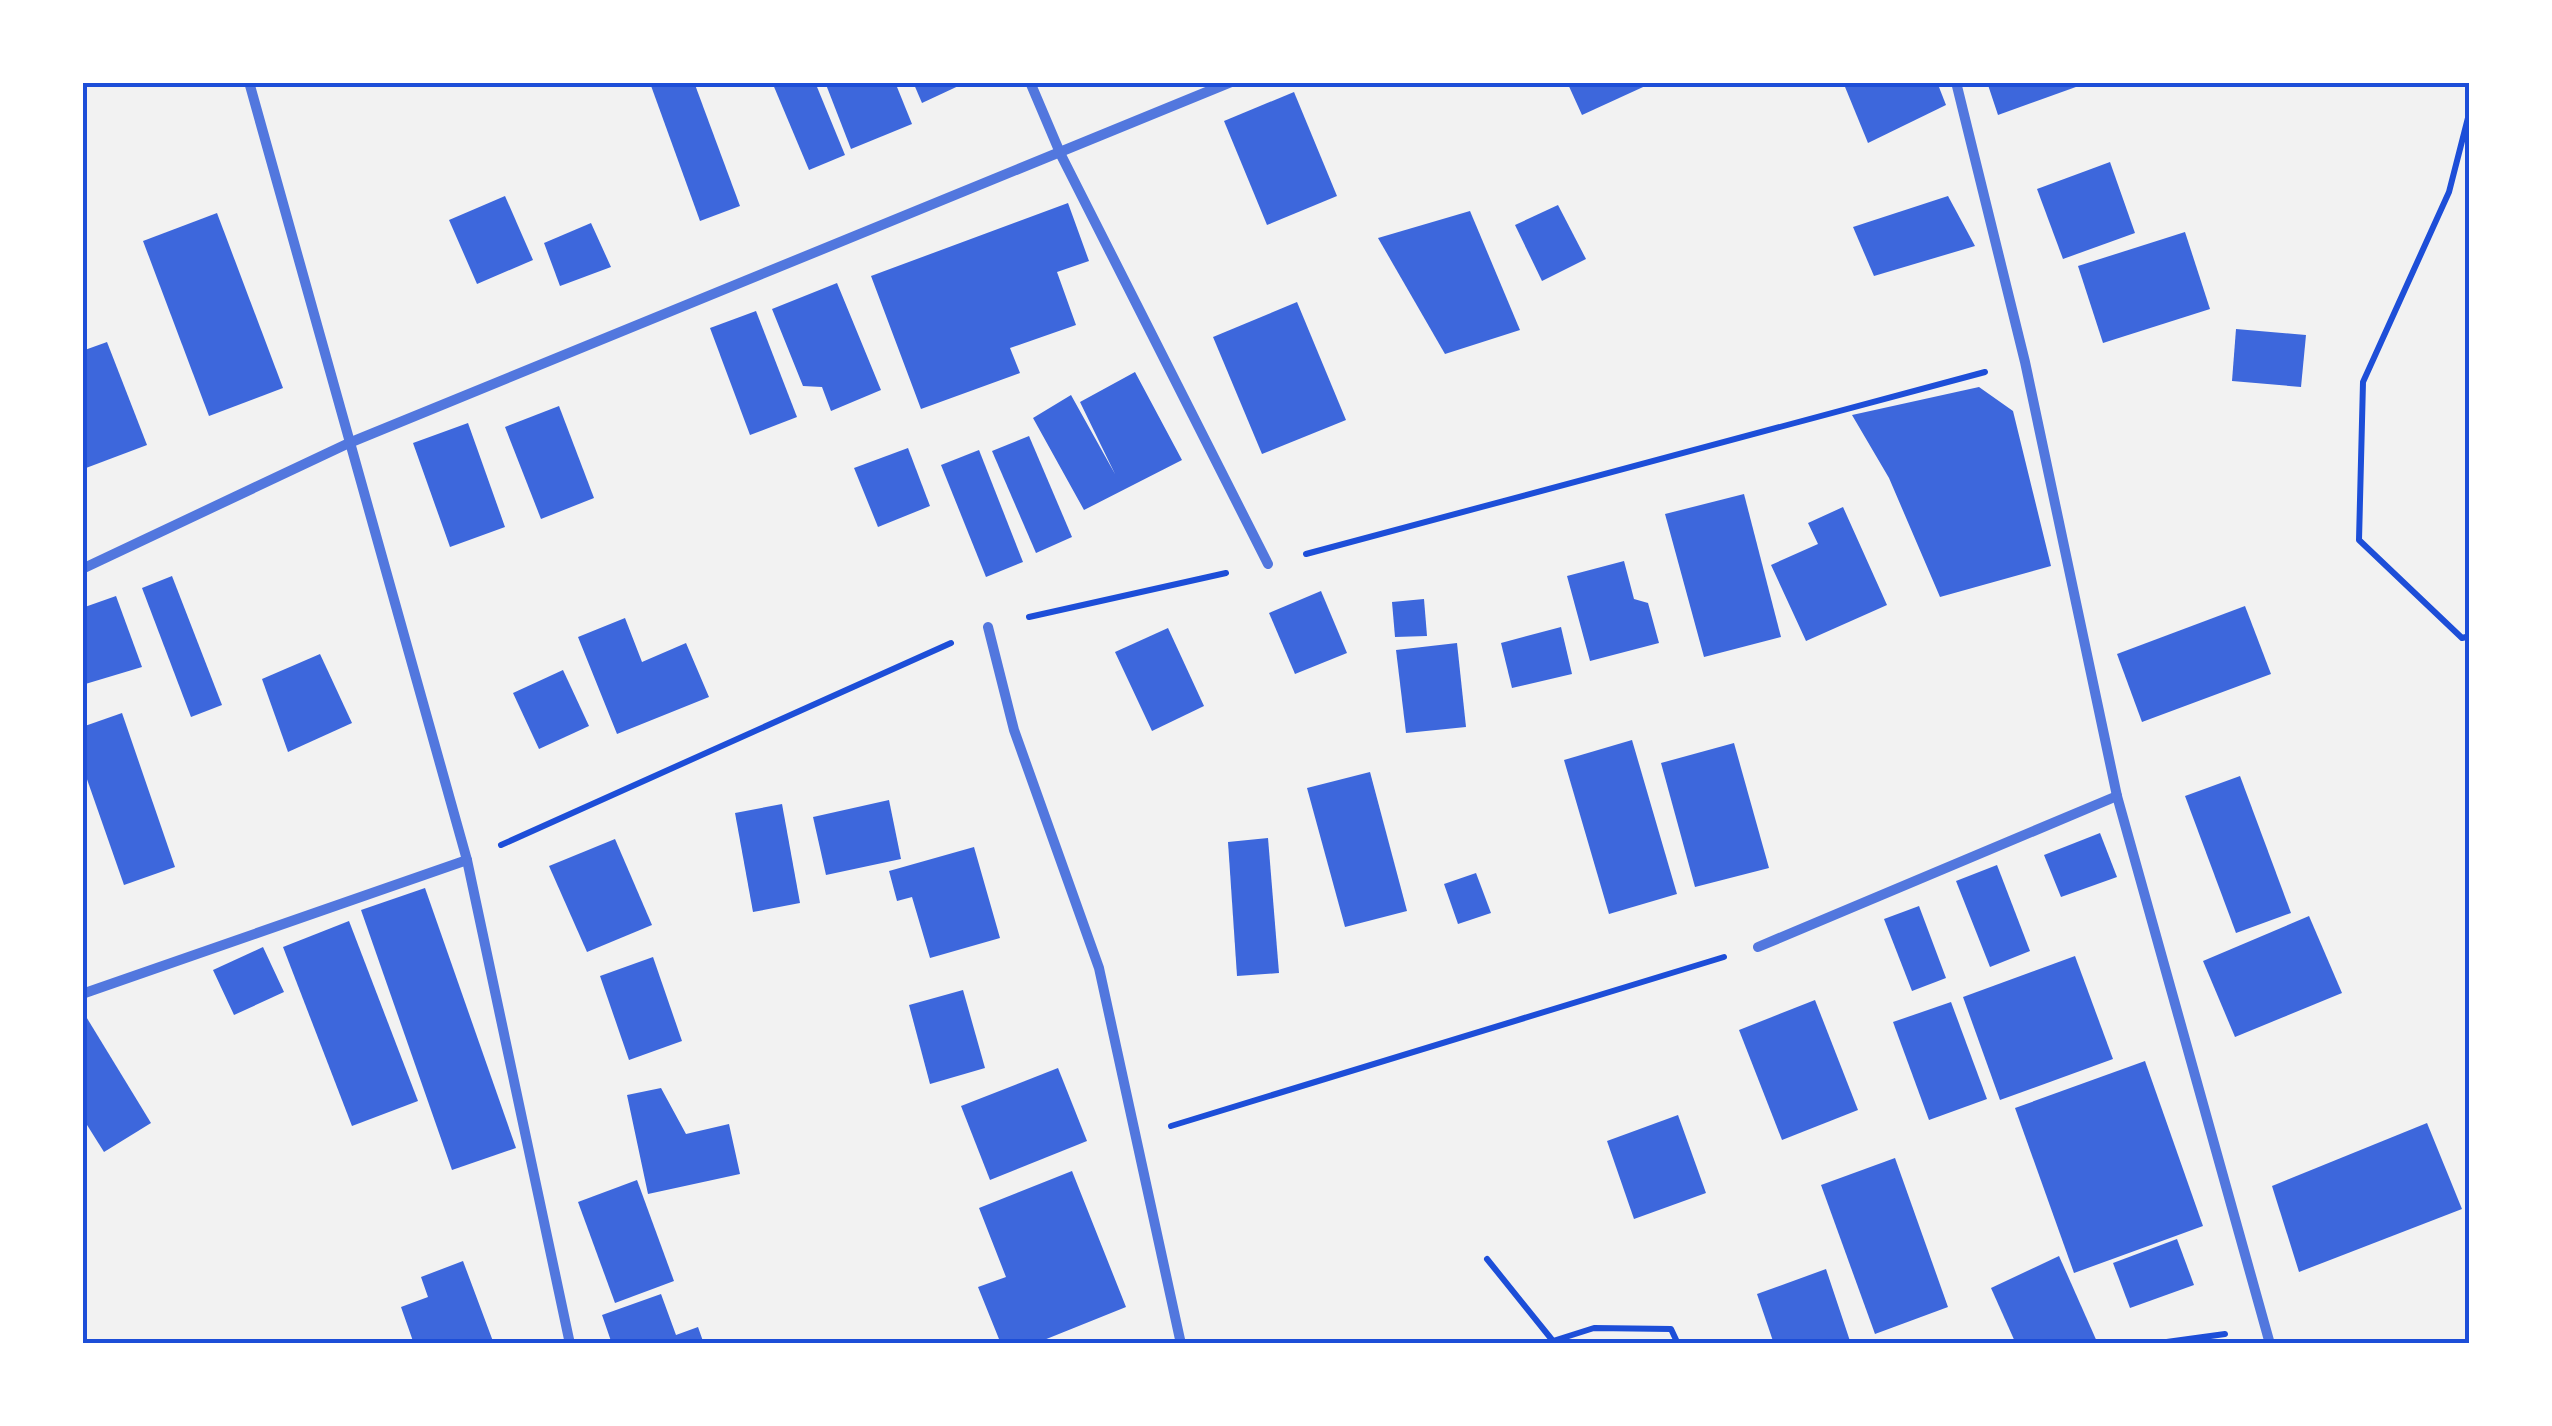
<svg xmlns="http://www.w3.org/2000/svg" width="2552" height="1426" font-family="'Space Grotesk',sans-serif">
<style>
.building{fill:#3d67dc}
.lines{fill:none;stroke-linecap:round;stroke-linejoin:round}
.path{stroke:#1d4ed8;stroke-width:6}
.minor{stroke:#5277de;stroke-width:10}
.neatline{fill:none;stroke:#1d4ed8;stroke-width:4}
</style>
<rect width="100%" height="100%" fill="#f2f2f2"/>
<!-- building -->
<g class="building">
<path d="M 694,82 L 740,206 L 700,221 L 650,83 Z"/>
<path d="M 772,82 L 815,82 L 845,155 L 809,170 Z"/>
<path d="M 825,82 L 895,82 L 912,124 L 851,149 Z"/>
<path d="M 913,82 L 967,82 L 922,103 Z"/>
<path d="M 1567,82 L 1654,82 L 1582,115 Z"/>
<path d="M 1843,82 L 1937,82 L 1946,105 L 1868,143 Z"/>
<path d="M 1987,82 L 2087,82 L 2087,83 L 1998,115 Z"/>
<path d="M 1294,92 L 1337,196 L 1267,225 L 1224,121 Z"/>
<path d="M 2110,162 L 2135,233 L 2063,259 L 2037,189 Z"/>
<path d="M 505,196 L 533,260 L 477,284 L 449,220 Z"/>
<path d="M 1948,196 L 1975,246 L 1874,276 L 1853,227 Z"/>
<path d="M 1068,203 L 1089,261 L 1057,272 L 1076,325 L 1010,348 L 1020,373 L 921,409 L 871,276 Z"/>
<path d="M 1558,205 L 1586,259 L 1542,281 L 1515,225 Z"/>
<path d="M 1470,211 L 1520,330 L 1445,354 L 1378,238 Z"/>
<path d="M 217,213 L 283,388 L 209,416 L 143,241 Z"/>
<path d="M 591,223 L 611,267 L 560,286 L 544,243 Z"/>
<path d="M 2185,232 L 2210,309 L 2103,343 L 2078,266 Z"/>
<path d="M 837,283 L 881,390 L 831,411 L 822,387 L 803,386 L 772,309 Z"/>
<path d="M 1297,302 L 1346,420 L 1262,454 L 1213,337 Z"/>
<path d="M 756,311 L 797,417 L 750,435 L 710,328 Z"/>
<path d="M 2236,329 L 2306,335 L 2301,387 L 2232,381 Z"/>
<path d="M 107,342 L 147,445 L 86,468 L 82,351 Z"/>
<path d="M 1135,372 L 1182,460 L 1084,510 L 1033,418 L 1071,395 L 1115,474 L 1080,402 Z"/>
<path d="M 1979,387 L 2013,411 L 2051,566 L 1940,597 L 1889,478 L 1852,415 Z"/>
<path d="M 559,406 L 594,498 L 541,519 L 505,427 Z"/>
<path d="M 468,423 L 505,527 L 450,547 L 413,443 Z"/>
<path d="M 1029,436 L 1072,537 L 1036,553 L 992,451 Z"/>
<path d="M 908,448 L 930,506 L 878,527 L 854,468 Z"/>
<path d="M 979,450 L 1023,562 L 986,577 L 941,465 Z"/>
<path d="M 1744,494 L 1781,637 L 1704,657 L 1665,514 Z"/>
<path d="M 1843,507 L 1887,605 L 1806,641 L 1771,565 L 1818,544 L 1808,523 Z"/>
<path d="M 1624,561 L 1634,599 L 1648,603 L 1659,643 L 1590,661 L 1567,576 Z"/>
<path d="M 172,576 L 222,705 L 191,717 L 142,588 Z"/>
<path d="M 1321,591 L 1347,653 L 1295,674 L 1269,613 Z"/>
<path d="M 116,596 L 142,667 L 82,685 L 82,608 Z"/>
<path d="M 1424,599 L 1427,636 L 1395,637 L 1392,602 Z"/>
<path d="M 2245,606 L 2271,674 L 2142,722 L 2117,654 Z"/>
<path d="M 625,618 L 642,662 L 686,643 L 709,697 L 617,734 L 578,637 Z"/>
<path d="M 1561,627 L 1572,674 L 1512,688 L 1501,643 Z"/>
<path d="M 1168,628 L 1204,706 L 1152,731 L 1115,652 Z"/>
<path d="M 1457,643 L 1466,727 L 1406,733 L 1396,650 Z"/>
<path d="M 320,654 L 352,723 L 288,752 L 262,679 Z"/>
<path d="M 563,670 L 589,726 L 539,749 L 513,693 Z"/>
<path d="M 122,713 L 175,867 L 124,885 L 82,765 L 82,727 Z"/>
<path d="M 1632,740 L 1677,894 L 1609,914 L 1564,760 Z"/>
<path d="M 1734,743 L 1769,868 L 1695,887 L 1661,763 Z"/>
<path d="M 1370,772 L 1407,911 L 1345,927 L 1307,788 Z"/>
<path d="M 2240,776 L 2291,913 L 2236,933 L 2185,796 Z"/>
<path d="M 889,800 L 901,859 L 826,875 L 813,817 Z"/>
<path d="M 782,804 L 800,903 L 753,912 L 735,813 Z"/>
<path d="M 2100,833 L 2117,877 L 2061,897 L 2044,855 Z"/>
<path d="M 1268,838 L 1279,973 L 1237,976 L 1228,842 Z"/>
<path d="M 615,839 L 652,925 L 587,952 L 549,866 Z"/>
<path d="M 974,847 L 1000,938 L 930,958 L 912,897 L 897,901 L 889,871 Z"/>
<path d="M 1997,865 L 2030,951 L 1990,967 L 1956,881 Z"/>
<path d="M 1476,873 L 1491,913 L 1458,924 L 1444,884 Z"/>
<path d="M 425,888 L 516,1148 L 452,1170 L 361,910 Z"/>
<path d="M 1919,906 L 1946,978 L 1912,991 L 1884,919 Z"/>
<path d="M 2309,916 L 2342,993 L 2235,1037 L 2203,961 Z"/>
<path d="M 349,921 L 418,1101 L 352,1126 L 283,947 Z"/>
<path d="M 263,947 L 284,992 L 234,1015 L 213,970 Z"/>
<path d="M 2075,956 L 2113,1059 L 2000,1100 L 1963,997 Z"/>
<path d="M 653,957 L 682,1041 L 629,1060 L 600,976 Z"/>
<path d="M 963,990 L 985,1068 L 930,1084 L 909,1005 Z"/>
<path d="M 1815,1000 L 1858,1110 L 1782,1140 L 1739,1030 Z"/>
<path d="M 1951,1002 L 1987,1099 L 1929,1120 L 1893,1022 Z"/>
<path d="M 82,1010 L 151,1123 L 104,1152 L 82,1117 Z"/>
<path d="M 2145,1061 L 2203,1226 L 2074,1273 L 2015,1108 Z"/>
<path d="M 1058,1068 L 1087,1141 L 990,1180 L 961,1106 Z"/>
<path d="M 661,1088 L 686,1134 L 729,1124 L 740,1174 L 648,1194 L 627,1095 Z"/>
<path d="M 1678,1115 L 1706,1193 L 1634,1219 L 1607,1141 Z"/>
<path d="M 2427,1123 L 2462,1209 L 2299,1272 L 2272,1186 Z"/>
<path d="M 1895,1158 L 1948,1307 L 1875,1334 L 1821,1185 Z"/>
<path d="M 1072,1171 L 1126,1307 L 1034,1344 L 1001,1344 L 978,1287 L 1006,1277 L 979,1208 Z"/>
<path d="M 637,1180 L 674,1281 L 615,1303 L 578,1202 Z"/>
<path d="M 2177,1239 L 2194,1285 L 2130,1308 L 2113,1263 Z"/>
<path d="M 2059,1256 L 2098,1344 L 2016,1344 L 1991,1288 Z"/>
<path d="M 463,1261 L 494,1344 L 414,1344 L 401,1307 L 428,1297 L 421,1277 Z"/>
<path d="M 1826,1269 L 1851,1344 L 1774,1344 L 1757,1294 Z"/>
<path d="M 661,1294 L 676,1335 L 698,1327 L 704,1344 L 612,1344 L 602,1315 Z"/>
</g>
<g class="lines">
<!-- path -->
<g class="path">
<path d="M 2470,110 L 2449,192 L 2363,382 L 2359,540 L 2462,638 L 2470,636"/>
<path d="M 1306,554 L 1985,372"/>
<path d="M 1029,617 L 1226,573"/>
<path d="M 501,845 L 951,643"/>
<path d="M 1171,1126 L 1724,957"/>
<path d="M 1487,1259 L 1553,1341 L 1594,1328 L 1671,1329 L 1678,1344"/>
<path d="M 2152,1344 L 2225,1334"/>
</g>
<!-- minor -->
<g class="minor">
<path d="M 249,82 L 467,860 L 570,1344"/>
<path d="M 1030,82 L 1061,155 L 1268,564"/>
<path d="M 1956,82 L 2025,362 L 2117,796 L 2270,1344"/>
<path d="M 82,569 L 349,443 L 1231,82"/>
<path d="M 988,627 L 1014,730 L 1099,968 L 1181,1344"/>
<path d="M 1758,947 L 2117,796"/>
<path d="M 82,994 L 467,860"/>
</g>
</g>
<!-- border -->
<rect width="2552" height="1426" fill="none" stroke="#ffffff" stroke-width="170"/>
<rect x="85" y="85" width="2382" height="1256" class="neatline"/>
</svg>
